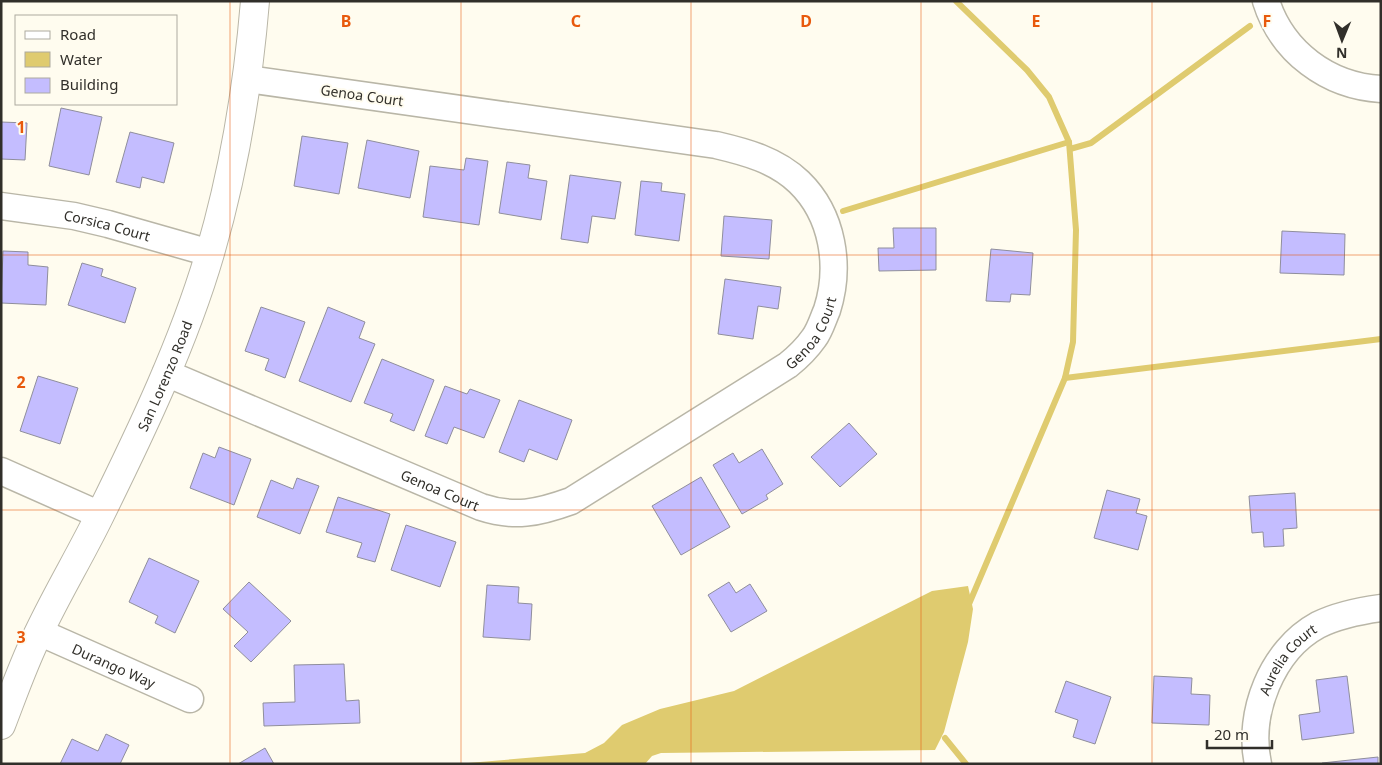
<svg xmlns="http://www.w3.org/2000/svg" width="1382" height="765" font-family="'Noto Sans',sans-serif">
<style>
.water{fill:#dfcb6f}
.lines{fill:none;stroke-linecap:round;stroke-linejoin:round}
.stream{stroke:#dfcb6f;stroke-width:6}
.building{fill:#c4bdff;stroke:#8f8e9c}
.street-casing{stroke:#b9b6a7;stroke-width:29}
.secondary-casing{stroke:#b9b6a7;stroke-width:30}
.street{stroke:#fff;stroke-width:26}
.secondary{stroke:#fff;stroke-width:28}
.grid{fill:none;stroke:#e8590c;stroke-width:1;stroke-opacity:0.55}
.labels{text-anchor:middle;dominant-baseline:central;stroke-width:4;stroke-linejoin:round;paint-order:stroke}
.street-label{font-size:14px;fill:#312f2a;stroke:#fffcef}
.grid-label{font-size:16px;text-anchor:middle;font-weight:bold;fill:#e8590c;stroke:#fffcef;stroke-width:4;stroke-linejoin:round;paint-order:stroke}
</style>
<rect width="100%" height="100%" fill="#fffcef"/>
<!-- water -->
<path class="water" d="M 968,586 L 973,609 L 968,642 L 944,732 L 935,750 L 661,753 L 652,756 L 645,764 L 456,764 L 585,753 L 604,743 L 622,725 L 660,709 L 734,691 L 932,591 Z"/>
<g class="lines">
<!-- stream -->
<g class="stream">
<path d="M 956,1 L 1027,70 L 1049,97 L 1069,142 L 1076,230 L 1073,342 L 1065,378 L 969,604"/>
<path d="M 1070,149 L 1091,143 L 1250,26"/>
<path d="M 843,211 L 1069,142"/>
<path d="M 1065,378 L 1381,339"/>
<path d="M 945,738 L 966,764"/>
</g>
</g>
<!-- building -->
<g class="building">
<path d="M 61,108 L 102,117 L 89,175 L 49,166 Z"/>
<path d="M 1,122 L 27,123 L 25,160 L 1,159 Z"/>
<path d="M 130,132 L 174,143 L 164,183 L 142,177 L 140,188 L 116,182 Z"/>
<path d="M 302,136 L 348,143 L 339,194 L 294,186 Z"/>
<path d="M 367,140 L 419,151 L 410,198 L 358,188 Z"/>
<path d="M 466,158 L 488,161 L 479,225 L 423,217 L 430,166 L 464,170 Z"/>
<path d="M 507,162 L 530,165 L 528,178 L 547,181 L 541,220 L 499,213 Z"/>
<path d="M 570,175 L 621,182 L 615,219 L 592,216 L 588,243 L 561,239 Z"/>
<path d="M 641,181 L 662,183 L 661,191 L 685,194 L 679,241 L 635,235 Z"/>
<path d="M 724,216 L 772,220 L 769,259 L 721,256 Z"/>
<path d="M 893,228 L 936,228 L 936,270 L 879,271 L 878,248 L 894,248 Z"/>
<path d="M 1282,231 L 1345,234 L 1344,275 L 1280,273 Z"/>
<path d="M 991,249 L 1033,253 L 1030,295 L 1011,294 L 1010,302 L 986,301 Z"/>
<path d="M 3,251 L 28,252 L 28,265 L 48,267 L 46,305 L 1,303 Z"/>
<path d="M 82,263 L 103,269 L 101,276 L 136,288 L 125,323 L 68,305 Z"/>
<path d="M 725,279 L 781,287 L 778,309 L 758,306 L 753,339 L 718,334 Z"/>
<path d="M 261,307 L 305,322 L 285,378 L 265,370 L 269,359 L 245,351 Z"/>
<path d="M 328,307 L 365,322 L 359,338 L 375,344 L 351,402 L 299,381 Z"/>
<path d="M 382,359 L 434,380 L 414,431 L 390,421 L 393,414 L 364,403 Z"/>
<path d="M 38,376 L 78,388 L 60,444 L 20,431 Z"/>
<path d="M 445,386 L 467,394 L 470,389 L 500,400 L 484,438 L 454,427 L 447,444 L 425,436 Z"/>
<path d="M 519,400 L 572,420 L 557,460 L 529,449 L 524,462 L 499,452 Z"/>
<path d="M 849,423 L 877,454 L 840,487 L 811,457 Z"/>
<path d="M 219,447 L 251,459 L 234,505 L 190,488 L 203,453 L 215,458 Z"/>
<path d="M 762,449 L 783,484 L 766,495 L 768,499 L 742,514 L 713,465 L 733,453 L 739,463 Z"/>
<path d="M 701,477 L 730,527 L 681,555 L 652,506 Z"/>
<path d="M 297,478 L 319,486 L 300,534 L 257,517 L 271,480 L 293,489 Z"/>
<path d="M 1107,490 L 1140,499 L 1136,513 L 1147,516 L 1138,550 L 1094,538 Z"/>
<path d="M 1295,493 L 1297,528 L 1283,529 L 1284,546 L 1264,547 L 1263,532 L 1252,533 L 1249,496 Z"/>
<path d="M 338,497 L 390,514 L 375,562 L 357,557 L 362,543 L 326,532 Z"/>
<path d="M 406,525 L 456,542 L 440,587 L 391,570 Z"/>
<path d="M 149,558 L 199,581 L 175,633 L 155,623 L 158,616 L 129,602 Z"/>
<path d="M 249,582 L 291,621 L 251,662 L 234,646 L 248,632 L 223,609 Z"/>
<path d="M 729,582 L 736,593 L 750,584 L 767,611 L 731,632 L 708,595 Z"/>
<path d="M 487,585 L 519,587 L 518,603 L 532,604 L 530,640 L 483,637 Z"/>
<path d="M 344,664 L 346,701 L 359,700 L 360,723 L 264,726 L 263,703 L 295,702 L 294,665 Z"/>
<path d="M 1154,676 L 1192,678 L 1191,694 L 1210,695 L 1209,725 L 1152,723 Z"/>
<path d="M 1347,676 L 1354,733 L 1302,740 L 1299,715 L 1320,712 L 1316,680 Z"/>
<path d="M 1066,681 L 1111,697 L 1095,744 L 1073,737 L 1078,720 L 1055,712 Z"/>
<path d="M 106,734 L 129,745 L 120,764 L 60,764 L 72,739 L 98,751 Z"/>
<path d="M 265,748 L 274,764 L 238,764 Z"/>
<path d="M 1378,757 L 1378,764 L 1322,764 L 1322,763 Z"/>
</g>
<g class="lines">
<defs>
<g id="street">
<path d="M 1266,1 C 1282,52 1328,86 1381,89"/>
<path id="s1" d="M 1,206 L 74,216 L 108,224 L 210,253"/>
<path id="s2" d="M 166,373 L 481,507 C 514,518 538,513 571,501 L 788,365 C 798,357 807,348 814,338 C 820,330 823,319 827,310 C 841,266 833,215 799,182 C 776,160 746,152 716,145 L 247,79"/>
<path d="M 1,471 L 100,515"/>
<path id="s3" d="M 39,632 L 190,699"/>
<path id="s4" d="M 1258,764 C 1247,713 1272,650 1318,625 C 1338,615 1359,611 1381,608"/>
</g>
<g id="secondary">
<path id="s5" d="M 1,725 C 13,694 24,662 39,632 C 58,592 81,554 100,515 C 141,432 184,342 210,253 C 234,171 248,86 255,1"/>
</g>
</defs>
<!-- street casing -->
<use href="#street" class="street-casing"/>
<!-- secondary casing -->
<use href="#secondary" class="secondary-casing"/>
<!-- street -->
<use href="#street" class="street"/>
<!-- secondary -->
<use href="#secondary" class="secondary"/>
</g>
<!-- grid -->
<path class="grid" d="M 230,1 L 230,764M 461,1 L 461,764M 691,1 L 691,764M 921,1 L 921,764M 1152,1 L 1152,764M 1,255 L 1381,255M 1,510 L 1381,510"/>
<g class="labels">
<!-- street labels -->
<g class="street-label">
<text transform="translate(362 95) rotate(8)">Genoa Court</text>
<text stroke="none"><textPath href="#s1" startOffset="108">Corsica Court</textPath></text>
<text stroke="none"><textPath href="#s2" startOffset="731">Genoa Court</textPath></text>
<text stroke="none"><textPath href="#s5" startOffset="386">San Lorenzo Road</textPath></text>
<text stroke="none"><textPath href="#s2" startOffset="298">Genoa Court</textPath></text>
<text stroke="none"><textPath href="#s4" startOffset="114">Aurelia Court</textPath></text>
<text stroke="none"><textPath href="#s3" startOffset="82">Durango Way</textPath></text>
</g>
</g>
<g class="grid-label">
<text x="346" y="27">B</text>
<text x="576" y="27">C</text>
<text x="806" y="27">D</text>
<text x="1036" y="27">E</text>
<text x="1267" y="27">F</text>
<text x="21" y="133">1</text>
<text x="21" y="388">2</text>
<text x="21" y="643">3</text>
</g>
<!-- border -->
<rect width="1382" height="765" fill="none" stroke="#312f2a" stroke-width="5"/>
<!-- legend -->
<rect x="15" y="15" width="162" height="90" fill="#fffcef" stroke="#adaaa0"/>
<rect x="25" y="31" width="25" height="8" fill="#ffffff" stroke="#adaaa0"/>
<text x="60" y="40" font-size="15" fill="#312f2a">Road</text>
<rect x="25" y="52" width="25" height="15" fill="#dfcb6f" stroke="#adaaa0"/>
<text x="60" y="65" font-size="15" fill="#312f2a">Water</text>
<rect x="25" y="78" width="25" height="15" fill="#c4bdff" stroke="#adaaa0"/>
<text x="60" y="90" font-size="15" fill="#312f2a">Building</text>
<!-- north arrow -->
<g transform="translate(1342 40) rotate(181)" stroke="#fffcef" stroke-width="4" paint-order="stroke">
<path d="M0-4L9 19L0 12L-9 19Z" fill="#312f2a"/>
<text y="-8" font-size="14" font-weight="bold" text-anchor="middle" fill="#312f2a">N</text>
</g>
<!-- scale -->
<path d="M1207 740v8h65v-8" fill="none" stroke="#312f2a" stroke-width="2.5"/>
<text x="1214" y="740" font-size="15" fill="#312f2a" stroke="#fffcef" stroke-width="4" paint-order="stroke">20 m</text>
</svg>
